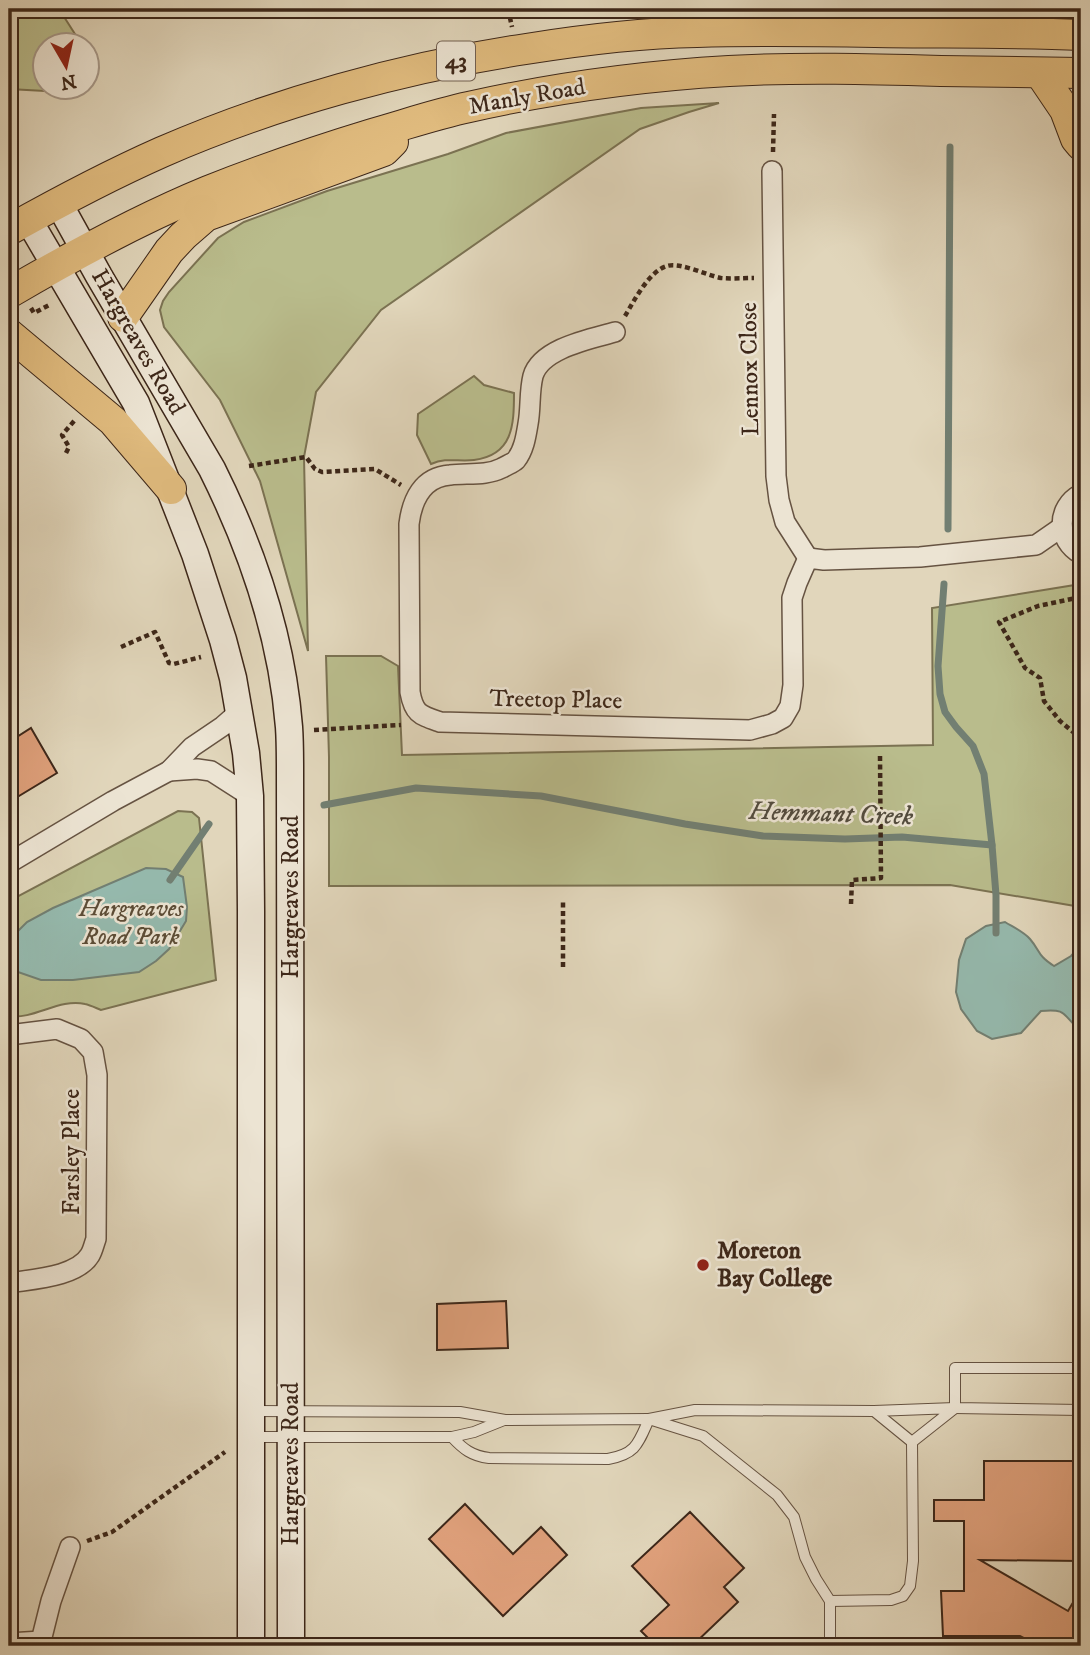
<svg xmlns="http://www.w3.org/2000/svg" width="1090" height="1655" font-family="'IM FELL DW Pica',serif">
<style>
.green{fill:#b9bc8c;stroke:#7b7252;stroke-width:2}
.water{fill:#95b9ad;stroke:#727f72;stroke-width:2}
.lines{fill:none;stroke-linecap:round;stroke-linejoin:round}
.stream{stroke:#727f72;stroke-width:7}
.building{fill:#dfa07b;stroke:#3d2719;stroke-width:2}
.lane-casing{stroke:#665342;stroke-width:12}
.street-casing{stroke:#665342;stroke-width:22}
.secondary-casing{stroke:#3d2719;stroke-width:29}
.primary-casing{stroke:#3d2719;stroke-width:32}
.path{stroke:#3d2719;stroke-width:4.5;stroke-dasharray:5 3.5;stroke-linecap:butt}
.lane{stroke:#ece4d3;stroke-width:10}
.street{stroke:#ece4d3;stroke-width:19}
.secondary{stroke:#ece4d3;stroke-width:26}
.primary{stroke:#e0bb7e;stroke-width:30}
.poi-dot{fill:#8f2418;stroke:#ece4d3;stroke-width:2.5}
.labels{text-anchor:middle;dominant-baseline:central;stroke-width:5;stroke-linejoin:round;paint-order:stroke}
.shield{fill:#ece4d3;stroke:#726051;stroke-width:2}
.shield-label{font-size:23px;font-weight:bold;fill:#3d2719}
.street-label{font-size:24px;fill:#3d2719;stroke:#ece4d3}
.park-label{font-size:24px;font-style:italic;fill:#5c4c36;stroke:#ece4d3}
.poi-label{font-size:24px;font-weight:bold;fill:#3d2719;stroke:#ece4d3;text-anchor:start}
.water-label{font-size:26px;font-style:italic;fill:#534c3e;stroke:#ece4d3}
</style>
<rect width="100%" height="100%" fill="#e1d6bb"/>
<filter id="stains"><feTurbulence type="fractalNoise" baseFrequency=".00286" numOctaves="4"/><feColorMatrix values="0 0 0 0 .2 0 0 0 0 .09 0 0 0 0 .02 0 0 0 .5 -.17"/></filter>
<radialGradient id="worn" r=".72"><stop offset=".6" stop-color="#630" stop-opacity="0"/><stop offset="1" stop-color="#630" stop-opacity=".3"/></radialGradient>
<!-- green -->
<g class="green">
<path d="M 9,9 L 59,9 L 82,45 L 46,46 L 46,88 L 51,88 L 45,91 L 9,89 Z"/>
<path d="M 719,103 L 689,112 L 640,129 L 381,310 L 316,392 L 304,457 L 308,651 L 260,481 L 220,400 L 164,327 L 160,310 L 163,301 L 169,292 L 218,238 L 244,222 L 327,191 L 448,154 L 506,133 L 641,108 Z"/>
<path d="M 474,376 L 484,385 L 514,393 C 514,425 513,455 474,460 C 458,462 447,457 431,464 L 417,435 L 418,414 Z"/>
<path d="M 1081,584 L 1081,907 L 950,885 L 329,886 L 329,757 L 326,656 L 381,656 L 398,666 L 402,755 L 933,745 L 932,608 Z"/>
<path d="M 178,811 L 192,812 L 199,818 L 216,980 L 101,1010 C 96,1008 90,1005 85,1004 C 59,998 34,1020 9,1016 L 9,901 Z"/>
</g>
<!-- water -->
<g class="water">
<path d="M 146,868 L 166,869 L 183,877 L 187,907 L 186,921 L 169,949 L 156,961 L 139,972 L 73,980 L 41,980 L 15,971 L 11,953 L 13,936 L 27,922 L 53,908 Z"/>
<path d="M 1005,922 C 1013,927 1024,932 1030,939 C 1041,952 1037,955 1054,966 L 1071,956 L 1081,945 L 1081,1031 C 1062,1016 1069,1008 1041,1011 L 1021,1033 L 992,1039 L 977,1031 L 961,1009 L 956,992 L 959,960 L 966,939 L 986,926 Z"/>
</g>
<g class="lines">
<!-- stream -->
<g class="stream">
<path d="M 948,529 L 950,147"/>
<path d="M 944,584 L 938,666 L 940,694 L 945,712 L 956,727 L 973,746 L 984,774 L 992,845"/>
<path d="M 324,805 L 416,788 L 541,796 L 685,824 L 763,836 L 845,839 L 902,837 L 992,845 L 996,895 L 996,933"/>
<path d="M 170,880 L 209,824"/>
</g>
</g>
<!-- building -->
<g class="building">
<path d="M 31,728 L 57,773 L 9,802 L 9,742 Z"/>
<path d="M 506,1301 L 508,1348 L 437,1350 L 437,1304 Z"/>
<path d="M 984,1461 L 1081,1461 L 1081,1561 L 980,1560 L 1068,1611 L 1081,1589 L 1081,1646 L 1039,1646 L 1020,1636 L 943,1636 L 941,1591 L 964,1591 L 964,1521 L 934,1521 L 934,1500 L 984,1500 Z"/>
<path d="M 465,1504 L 513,1554 L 541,1527 L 567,1555 L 503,1616 L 429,1539 Z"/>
<path d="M 690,1512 L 744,1568 L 724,1587 L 738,1602 L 692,1646 L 656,1646 L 641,1631 L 669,1605 L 632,1566 Z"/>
</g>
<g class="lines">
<defs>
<g id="lane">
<path d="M 1081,1368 L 955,1368 L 955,1408 L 1081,1410"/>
<path d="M 251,1411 L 460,1412 L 505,1420 L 649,1419 C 638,1444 636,1454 608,1459 L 489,1458 C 472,1456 463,1449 452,1437"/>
<path d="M 874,1411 L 912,1442"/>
<path d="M 253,1437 L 452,1437 L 474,1432 L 504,1420"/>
<path d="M 830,1601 L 891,1600 L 903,1596 L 910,1586 L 913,1561 L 912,1442"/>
<path d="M 830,1646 L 830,1601 L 816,1579 L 805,1557 L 794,1517 L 777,1495 L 703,1436 L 649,1419 L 695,1410 L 874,1411 L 955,1408 L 912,1442"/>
</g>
<g id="street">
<path d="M 772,171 L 776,476 L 779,500 L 785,522 L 808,558"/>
<path d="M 615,332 C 591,339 541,348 533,376 C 529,392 531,408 528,424 C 526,436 524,450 516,460 C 513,463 507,465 502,468 C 486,476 468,473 450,475 C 422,477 412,500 409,524 L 410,692 C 414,714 420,715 440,722 L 750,730 L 772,724 L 783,718 L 790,706 L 793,685 L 792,598 L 797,583 L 808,558 L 824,560 L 920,557 L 1036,545 L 1062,527"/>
<path d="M 1081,494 C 1056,507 1056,540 1081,554"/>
<path d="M 169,771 L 197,769 L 211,771 L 250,796"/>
<path d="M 9,863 L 113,801 L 169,771 L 192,747 L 223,726 L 239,712"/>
<path d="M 9,1035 L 57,1029 L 81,1039 L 93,1052 L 97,1075 L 96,1239 C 94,1244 93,1250 90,1255 C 77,1277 33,1279 9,1283"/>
<path d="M 9,1643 L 41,1641"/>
<path d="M 42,1646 L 41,1641 L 51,1601 L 70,1547"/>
</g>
<g id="secondary">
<path d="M 58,202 L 99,276 L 212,469 C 252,549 282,638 289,727 C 290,741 290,756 290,770 L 291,1646"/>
<path d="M 28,219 L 136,403 L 195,554 L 223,640 L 233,678 L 246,753 L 250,796 L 251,911 L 251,1646"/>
</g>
<g id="primary">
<path d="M 1040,73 L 1065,110 L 1076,139 L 1081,145"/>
<path d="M 9,230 C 59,202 110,175 162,152 C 274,103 405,67 526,49 C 582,40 640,33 697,32 C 757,30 816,31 875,32 C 944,33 1013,32 1081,35"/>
<path d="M 9,293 C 72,256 140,219 208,191 C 261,170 316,151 372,134 C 404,125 436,114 469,107 C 554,88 642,76 729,71 C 799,67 871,69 941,71 C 988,72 1035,72 1081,73"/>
<path d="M 123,317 L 169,251 L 183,236 L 206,216 L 384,151 L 393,142"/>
<path d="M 9,334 L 113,421 L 171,489"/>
</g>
</defs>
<!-- lane casing -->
<use href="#lane" class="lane-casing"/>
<!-- street casing -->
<use href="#street" class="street-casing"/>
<!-- secondary casing -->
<use href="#secondary" class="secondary-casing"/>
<!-- primary casing -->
<use href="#primary" class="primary-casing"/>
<!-- path -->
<g class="path">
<path d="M 508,9 L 512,27"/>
<path d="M 773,152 L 774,114"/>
<path d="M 31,308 L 34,313 L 51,304"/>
<path d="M 625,316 C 634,301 649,271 667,266 C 680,262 706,275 721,278 C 731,279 743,278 754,278"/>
<path d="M 9,392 L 11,390"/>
<path d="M 66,453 L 69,447 L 62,435 L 75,420"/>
<path d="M 249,466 L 306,457 L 315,469 L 322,472 L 375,469 L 401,485"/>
<path d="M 1081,597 L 1038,606 L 999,622 L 1025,668 L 1040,678 L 1044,701 L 1060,721 L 1078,736 L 1081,736"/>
<path d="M 121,647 L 155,632 L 169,663 L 174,664 L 201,657"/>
<path d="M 314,730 L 401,725"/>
<path d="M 851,904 L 852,880 L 881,878 L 880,756"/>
<path d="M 563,967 L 563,900"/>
<path d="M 87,1541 L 112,1532 L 225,1452"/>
</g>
<!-- lane -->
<use href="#lane" class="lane"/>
<!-- street -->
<use href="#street" class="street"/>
<!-- secondary -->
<use href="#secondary" class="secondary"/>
<!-- primary -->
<use href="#primary" class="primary"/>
</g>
<!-- markers -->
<circle class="poi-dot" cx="703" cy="1265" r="7"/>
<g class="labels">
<!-- shield labels -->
<rect class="shield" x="437" y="41.5" width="38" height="39" rx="5"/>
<g class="shield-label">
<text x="456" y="61">43</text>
</g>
<!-- street labels -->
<g class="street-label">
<text transform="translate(527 97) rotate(-10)">Manly Road</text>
<text transform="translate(138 342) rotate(60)">Hargreaves Road</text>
<text transform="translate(750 369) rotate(-91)">Lennox Close</text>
<text transform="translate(556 700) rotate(1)">Treetop Place</text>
<text transform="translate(291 897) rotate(-90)">Hargreaves Road</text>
<text transform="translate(72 1152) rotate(-90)">Farsley Place</text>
<text transform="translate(291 1464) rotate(-90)">Hargreaves Road</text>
</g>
<!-- park labels -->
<g class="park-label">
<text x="131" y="909">Hargreaves<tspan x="131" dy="28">Road Park</tspan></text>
</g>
<!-- poi labels -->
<g class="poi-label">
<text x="717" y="1251">Moreton<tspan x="717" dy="28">Bay College</tspan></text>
</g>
<!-- water labels -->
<g class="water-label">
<text transform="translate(831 814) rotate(2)">Hemmant Creek</text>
</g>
</g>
<!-- margin -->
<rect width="1090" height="1655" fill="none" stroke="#e1d6bb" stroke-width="35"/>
<rect x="10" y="10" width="1069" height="1634" fill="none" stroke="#3d2719" stroke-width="3.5"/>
<rect x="18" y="18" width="1055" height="1620" fill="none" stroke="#3d2719" stroke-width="2"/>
<!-- north arrow -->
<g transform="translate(66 66) rotate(171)"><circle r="33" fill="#ece4d3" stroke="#a69889" stroke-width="2"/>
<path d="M0-5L12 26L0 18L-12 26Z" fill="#8f2418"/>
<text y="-10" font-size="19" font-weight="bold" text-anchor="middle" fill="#3d2719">N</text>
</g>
<rect width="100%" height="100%" filter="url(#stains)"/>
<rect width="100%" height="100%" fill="url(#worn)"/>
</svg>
